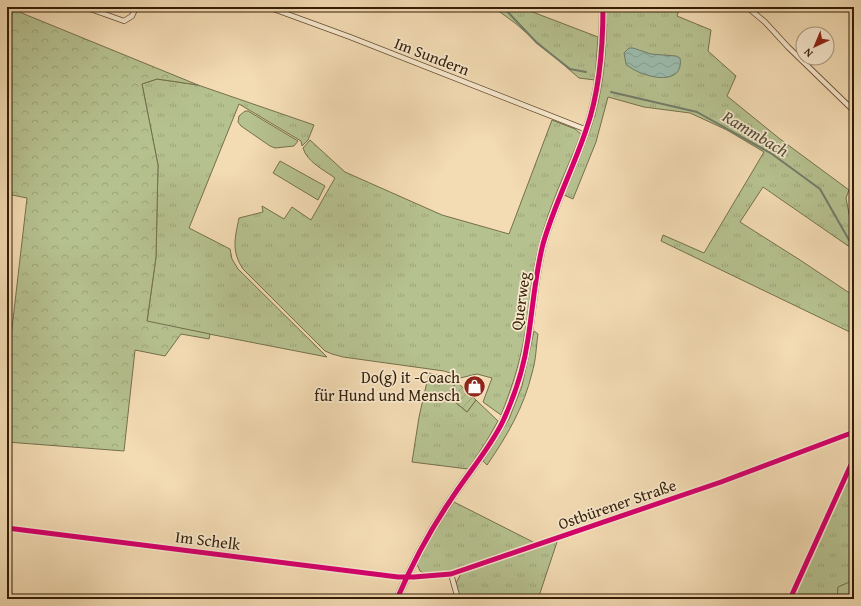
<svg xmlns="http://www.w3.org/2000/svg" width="861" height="606" font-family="'Gentium Book Plus',serif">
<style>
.grass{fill:url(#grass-tufts);stroke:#75704c}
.forest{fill:url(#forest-crowns);stroke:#75704c}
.garden{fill:url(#garden-furrows);stroke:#75704c}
.pitch{fill:#b6c190;stroke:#75704c}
.water{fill:url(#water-waves);stroke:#727c69}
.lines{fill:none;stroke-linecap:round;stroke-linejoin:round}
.stream{stroke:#727c69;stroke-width:2}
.minor-casing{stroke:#644d32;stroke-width:6}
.tertiary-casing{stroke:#644d32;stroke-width:8}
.minor{stroke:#f7e8ce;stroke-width:4.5}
.tertiary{stroke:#f7e8ce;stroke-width:6}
.cycleway-casing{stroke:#f7e8ce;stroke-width:8}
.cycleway{stroke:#d6006c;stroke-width:5}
.labels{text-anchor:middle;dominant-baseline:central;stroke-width:3.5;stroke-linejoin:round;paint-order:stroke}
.street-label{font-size:16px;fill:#341e07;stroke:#f7e8ce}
.poi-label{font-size:16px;fill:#341e07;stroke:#f7e8ce;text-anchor:end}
.water-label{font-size:17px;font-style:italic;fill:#534d38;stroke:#f7e8ce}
</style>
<defs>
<pattern id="grass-tufts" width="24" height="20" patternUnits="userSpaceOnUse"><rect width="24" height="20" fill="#b6c190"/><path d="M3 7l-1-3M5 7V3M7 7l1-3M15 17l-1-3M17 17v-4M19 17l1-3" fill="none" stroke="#9da57b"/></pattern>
<pattern id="forest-crowns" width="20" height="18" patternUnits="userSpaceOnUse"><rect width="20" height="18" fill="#b6c190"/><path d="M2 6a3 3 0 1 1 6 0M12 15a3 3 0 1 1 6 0" fill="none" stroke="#9da57b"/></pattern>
<pattern id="garden-furrows" width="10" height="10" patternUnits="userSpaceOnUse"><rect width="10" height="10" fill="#b6c190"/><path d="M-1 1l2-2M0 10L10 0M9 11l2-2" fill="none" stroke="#9da57b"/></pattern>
<pattern id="water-waves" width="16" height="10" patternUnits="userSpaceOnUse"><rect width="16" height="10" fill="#9bbbab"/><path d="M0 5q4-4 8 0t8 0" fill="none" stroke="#86a092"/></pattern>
</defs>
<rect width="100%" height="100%" fill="#f3dbb3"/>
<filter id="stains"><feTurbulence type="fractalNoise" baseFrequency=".005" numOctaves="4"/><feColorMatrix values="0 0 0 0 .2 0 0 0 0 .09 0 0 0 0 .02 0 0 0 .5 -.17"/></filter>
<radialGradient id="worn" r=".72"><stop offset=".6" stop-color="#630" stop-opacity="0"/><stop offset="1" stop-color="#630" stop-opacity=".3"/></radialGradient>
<!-- grass -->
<g class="grass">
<path d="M 493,7 L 524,7 L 524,9 L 530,11 L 598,37 L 595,80 L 579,78 L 515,23 Z"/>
<path d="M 606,7 L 680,7 L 677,16 L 711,30 L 708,51 L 736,76 L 727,96 L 780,139 L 849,190 L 846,198 L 854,240 L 854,250 L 763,187 L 740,222 L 800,260 L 854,296 L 854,334 L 661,241 L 663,235 L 704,253 L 764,152 L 727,130 L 690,113 L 644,107 L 608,97 L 596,142 L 573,199 L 564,195 C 573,174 582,152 590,130 C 604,91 607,48 606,7 Z"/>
<path d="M 157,79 L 198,85 L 314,125 L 308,140 L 302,146 L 301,141 L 239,104 L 189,228 L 230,249 L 232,259 L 238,269 L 327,357 L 147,322 L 156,257 L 158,165 L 142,84 Z"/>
<path d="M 552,120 L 575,129 L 581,134 C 567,170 549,205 540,243 C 531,274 530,307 524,339 C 519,366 511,390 501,415 L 483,402 L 492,378 L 477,374 L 460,378 L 453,374 L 444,371 L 343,357 L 332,354 L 325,351 L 243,269 C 231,251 235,238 239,218 L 263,212 L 262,206 L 284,219 L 292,207 L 311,220 L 335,178 C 324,170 307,162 303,148 L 310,140 L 345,172 L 442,215 L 509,234 Z"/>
<path d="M 534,331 L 538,334 C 536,347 536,361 532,373 C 524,407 507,436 487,465 L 483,461 L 509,419 L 522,386 Z"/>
<path d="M 429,373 L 452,379 L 457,382 L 447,395 L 467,412 L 476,400 L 498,421 L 486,442 L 468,469 L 412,462 L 419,417 Z"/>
<path d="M 854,464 L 854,599 L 793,599 Z"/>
<path d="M 454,502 L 537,544 L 450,572 L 425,574 L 420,571 L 417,564 L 434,531 Z"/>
<path d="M 558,539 L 538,599 L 460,599 L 456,583 L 462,572 Z"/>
</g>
<!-- forest -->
<g class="forest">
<path d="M 7,7 L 198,85 L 157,79 L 142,84 L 158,165 L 156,257 L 147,321 L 210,334 L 209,339 L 181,334 L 165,356 L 135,350 L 124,451 L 7,442 L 7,337 L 11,337 L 27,198 L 7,194 Z"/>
<path d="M 854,580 L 854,599 L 837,599 L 838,587 Z"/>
</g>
<!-- garden -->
<path class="garden" d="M 457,382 L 476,400 L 467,412 L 447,395 Z"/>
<!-- pitch -->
<g class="pitch">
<path d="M 245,111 L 248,111 L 298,141 L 294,146 L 275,148 L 270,146 L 241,126 L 238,122 L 239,116 Z"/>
<path d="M 280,161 L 325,186 L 318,200 L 273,173 Z"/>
</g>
<!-- water -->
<path class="water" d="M 629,48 L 633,48 L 651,54 L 676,56 L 680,58 C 685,89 639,77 626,64 L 624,53 Z"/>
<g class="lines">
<!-- stream -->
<g class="stream">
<path d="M 503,7 L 537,43 L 570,69 L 586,72"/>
<path d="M 611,92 L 697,112 L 772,154 L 820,189 L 849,240 L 854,244"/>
</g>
<defs>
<g id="minor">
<path d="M 85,7 L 124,21 L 132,16 L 136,7"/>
<path d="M 268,7 L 350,37 L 587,130"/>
<path d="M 747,7 L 765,22 L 788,47 L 854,111"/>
<path d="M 7,528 L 398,577 L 414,577 L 451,574 L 721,482 L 854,432"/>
<path d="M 451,574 L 458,599"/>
</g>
<path id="tertiary" d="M 397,599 C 412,564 429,532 450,501 C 467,474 489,450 503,421 C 515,395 524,367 528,339 C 533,307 535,275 543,244 C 554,205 573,169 586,130 C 600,91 603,48 603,7"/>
</defs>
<!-- minor casing -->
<use href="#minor" class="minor-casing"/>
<!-- tertiary casing -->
<use href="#tertiary" class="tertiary-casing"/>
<!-- minor -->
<use href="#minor" class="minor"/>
<!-- tertiary -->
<use href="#tertiary" class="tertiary"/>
<defs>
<g id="cycleway">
<path d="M 7,528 L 398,577 L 414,577 L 451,574 L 721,482 L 854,432"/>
<path d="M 397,599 C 412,564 429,532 450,501 C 467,474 489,450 503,421 C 515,395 524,367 528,339 C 533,307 535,275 543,244 C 554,205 573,169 586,130 C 600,91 603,48 603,7"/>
<path d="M 790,599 L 854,458"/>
</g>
</defs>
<!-- cycleway casing -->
<use href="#cycleway" class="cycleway-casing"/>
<!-- cycleway -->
<use href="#cycleway" class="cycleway"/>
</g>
<!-- icons -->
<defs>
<symbol id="shop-disc" viewBox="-11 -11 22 22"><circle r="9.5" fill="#8f2418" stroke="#f7e8ce"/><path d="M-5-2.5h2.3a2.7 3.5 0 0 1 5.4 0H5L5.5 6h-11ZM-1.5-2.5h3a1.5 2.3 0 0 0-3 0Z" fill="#fff"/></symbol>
</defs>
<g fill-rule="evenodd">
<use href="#shop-disc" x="462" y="374" width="25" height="25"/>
</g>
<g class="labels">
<!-- street labels -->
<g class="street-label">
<text transform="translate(432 56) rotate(21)">Im Sundern</text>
<text transform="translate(520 301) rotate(-82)">Querweg</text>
<text transform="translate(617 504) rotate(-19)">Ostbürener Straße</text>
<text transform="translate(208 540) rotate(7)">Im Schelk</text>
</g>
<!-- poi labels -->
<g class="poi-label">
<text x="460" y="377">Do(g) it -Coach<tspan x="460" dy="18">für Hund und Mensch</tspan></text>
</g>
<!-- water labels -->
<g class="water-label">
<text transform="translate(756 133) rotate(31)">Rammbach</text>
</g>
</g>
<!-- margin -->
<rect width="861" height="606" fill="none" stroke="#f3dbb3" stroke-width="24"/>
<rect x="8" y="8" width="845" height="590" fill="none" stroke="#341e07" stroke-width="2"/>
<rect x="12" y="12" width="837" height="582" fill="none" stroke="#341e07"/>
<!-- north arrow -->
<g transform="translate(815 46) rotate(224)"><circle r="19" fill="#f7e8ce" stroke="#a9977e"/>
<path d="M0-3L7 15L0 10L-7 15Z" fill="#8f2418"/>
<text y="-6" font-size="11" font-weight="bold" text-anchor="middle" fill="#341e07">N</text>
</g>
<rect width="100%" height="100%" filter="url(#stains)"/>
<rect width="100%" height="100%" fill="url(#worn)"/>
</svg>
